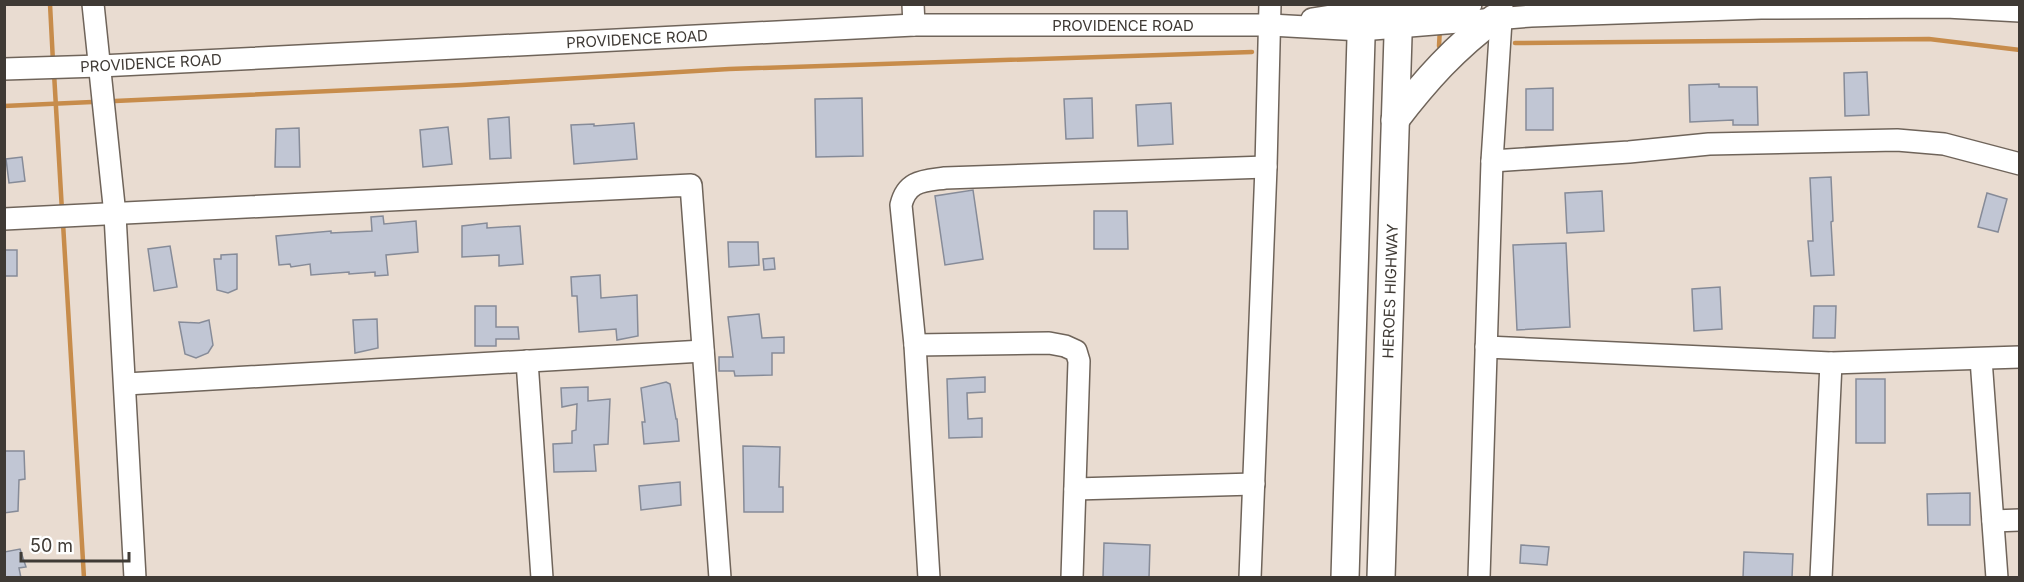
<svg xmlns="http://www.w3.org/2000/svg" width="2024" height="582" font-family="Inter,sans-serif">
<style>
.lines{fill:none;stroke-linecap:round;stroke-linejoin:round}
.stream{stroke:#c78c4b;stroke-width:4.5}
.building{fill:#c1c6d4;stroke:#868b98;stroke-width:1.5}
.minor-casing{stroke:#6f645a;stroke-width:24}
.major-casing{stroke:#6f645a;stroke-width:30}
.minor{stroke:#fff;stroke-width:21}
.major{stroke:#fff;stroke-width:27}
.labels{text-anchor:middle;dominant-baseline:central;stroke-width:4.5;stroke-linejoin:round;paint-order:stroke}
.street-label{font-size:15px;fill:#3f3a35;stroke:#fff}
</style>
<rect width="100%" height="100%" fill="#e9dcd1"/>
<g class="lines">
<!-- stream -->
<g class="stream">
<path d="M 50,4 L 53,62"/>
<path d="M 1515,43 L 1929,39 L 2020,50"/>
<path d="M 1439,46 L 1440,28"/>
<path d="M 54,73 L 62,211"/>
<path d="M 115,101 L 462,85 L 729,69 L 1252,52"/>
<path d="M 4,106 L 92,102"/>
<path d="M 63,223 L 84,578"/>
</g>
</g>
<!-- building -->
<g class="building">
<path d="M 1867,72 L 1869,115 L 1845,116 L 1844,73 Z"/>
<path d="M 1719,84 L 1719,87 L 1757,87 L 1758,125 L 1733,125 L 1733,120 L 1690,122 L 1689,85 Z"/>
<path d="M 1553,88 L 1553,130 L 1526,130 L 1526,89 Z"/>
<path d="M 862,98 L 863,156 L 816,157 L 815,99 Z"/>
<path d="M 1092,98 L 1093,138 L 1066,139 L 1064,99 Z"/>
<path d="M 1171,103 L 1173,144 L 1138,146 L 1136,105 Z"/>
<path d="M 509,117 L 511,158 L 490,159 L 488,119 Z"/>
<path d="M 634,123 L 637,159 L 574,164 L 571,125 L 594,124 L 594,126 Z"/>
<path d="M 448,127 L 452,164 L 423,167 L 420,130 Z"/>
<path d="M 299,128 L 300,167 L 275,167 L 276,129 Z"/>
<path d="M 22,157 L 25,181 L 9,183 L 6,159 Z"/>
<path d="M 1831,177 L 1833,221 L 1831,222 L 1834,275 L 1811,276 L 1808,241 L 1813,241 L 1810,178 Z"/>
<path d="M 973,190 L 983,259 L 945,265 L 935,196 Z"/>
<path d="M 1602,191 L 1604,231 L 1567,233 L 1565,193 Z"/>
<path d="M 1987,193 L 2007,199 L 1998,232 L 1978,227 Z"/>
<path d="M 1094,211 L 1127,211 L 1128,249 L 1094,249 Z"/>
<path d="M 383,216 L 384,224 L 416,221 L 418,252 L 386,255 L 388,275 L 375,276 L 375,272 L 349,274 L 349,272 L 311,275 L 310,264 L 291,267 L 290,264 L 279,265 L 276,236 L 331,231 L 331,233 L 372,231 L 371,217 Z"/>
<path d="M 487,223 L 487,228 L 520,226 L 523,264 L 499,266 L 499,255 L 462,257 L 462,226 Z"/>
<path d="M 728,242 L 758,242 L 759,265 L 729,267 Z"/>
<path d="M 1566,243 L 1570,327 L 1517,330 L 1513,245 Z"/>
<path d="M 170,246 L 177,287 L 154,291 L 148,249 Z"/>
<rect x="4" y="250" width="13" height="26"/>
<path d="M 237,254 L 237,289 L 228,293 L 217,290 L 214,259 L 221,259 L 221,255 Z"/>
<path d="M 774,258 L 775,269 L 764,270 L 763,259 Z"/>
<path d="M 600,275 L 601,298 L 637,295 L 638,336 L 617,340 L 616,329 L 579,332 L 577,296 L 572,296 L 571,277 Z"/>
<path d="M 1720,287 L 1722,329 L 1694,331 L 1692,289 Z"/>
<path d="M 475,306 L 496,306 L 496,327 L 518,327 L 519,339 L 496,339 L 496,346 L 475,346 Z"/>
<path d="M 1814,306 L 1836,306 L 1835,338 L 1813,338 Z"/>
<path d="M 759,314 L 762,338 L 784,337 L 784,353 L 772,353 L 772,375 L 735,376 L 734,371 L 719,371 L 719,357 L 733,357 L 728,317 Z"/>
<path d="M 377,319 L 378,348 L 355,353 L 353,320 Z"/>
<path d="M 209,320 L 213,345 L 208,353 L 196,358 L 185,354 L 179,322 L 199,323 Z"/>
<path d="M 985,377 L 985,392 L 967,393 L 968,419 L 982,418 L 982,437 L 949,438 L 947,379 Z"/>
<rect x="1856" y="379" width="29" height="64"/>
<path d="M 666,382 L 670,384 L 676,419 L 677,419 L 679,441 L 644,444 L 642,422 L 645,422 L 641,388 Z"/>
<path d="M 588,387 L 588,401 L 610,399 L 608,444 L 594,445 L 596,471 L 554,472 L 553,444 L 572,443 L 572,431 L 576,430 L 577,404 L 562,407 L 561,388 Z"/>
<path d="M 743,446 L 780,447 L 779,487 L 783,487 L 783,512 L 744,512 Z"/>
<path d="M 4,451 L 24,451 L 25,479 L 19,480 L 18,511 L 4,513 Z"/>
<path d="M 680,482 L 681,505 L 641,510 L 639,486 Z"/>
<path d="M 1970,493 L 1970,525 L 1928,525 L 1927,494 Z"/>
<path d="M 1104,543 L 1150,545 L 1149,578 L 1103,577 Z"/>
<path d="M 1521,545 L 1549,547 L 1547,565 L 1520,563 Z"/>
<path d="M 20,549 L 26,567 L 19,568 L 21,578 L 4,578 L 4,552 Z"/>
<path d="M 1744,552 L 1793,554 L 1792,578 L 1743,578 Z"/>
</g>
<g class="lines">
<defs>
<g id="minor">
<path d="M 93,4 L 115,215 L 135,578"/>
<path d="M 913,4 L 914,25"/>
<path d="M 1312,19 L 1362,11 L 1471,4"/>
<path d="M 4,69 L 100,66 L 914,25 L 1270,25 L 1361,30 L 1531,16 L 1761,8 L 1946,7 L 2020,11"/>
<path d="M 1492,161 L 1629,152 L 1709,144 L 1897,140 L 1944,144 L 2020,164"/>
<path d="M 4,219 L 691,185 L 720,578"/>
<path d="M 915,345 L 1049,343 L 1065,346 L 1076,351 L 1079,361 L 1072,578"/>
<path d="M 1486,347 L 1831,363 L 2020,357"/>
<path d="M 1981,359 L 1997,578"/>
<path d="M 527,361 L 542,578"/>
<path d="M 126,384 L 703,351"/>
<path d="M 1075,489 L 1254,484"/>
<path d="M 1993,521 L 2020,520"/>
<path d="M 929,578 L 915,345 L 901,205 C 907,180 924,181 945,178 L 1266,167"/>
<path d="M 1250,578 L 1266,167 L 1270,4"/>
<path d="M 1479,578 L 1492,161 L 1502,5"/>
<path d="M 1821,578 L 1831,363"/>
</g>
<g id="major">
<path d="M 1395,120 C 1425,81 1455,47 1495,18"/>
<path d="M 1345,578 L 1362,4"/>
<path d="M 1381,578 L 1399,4"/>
</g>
</defs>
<!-- minor casing -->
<use href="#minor" class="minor-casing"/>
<!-- major casing -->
<use href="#major" class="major-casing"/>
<!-- minor -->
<use href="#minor" class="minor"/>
<!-- major -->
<use href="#major" class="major"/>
</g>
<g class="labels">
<!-- street labels -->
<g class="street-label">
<text x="1123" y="25">PROVIDENCE ROAD</text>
<text transform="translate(637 39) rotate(-3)">PROVIDENCE ROAD</text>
<text transform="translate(151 63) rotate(-3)">PROVIDENCE ROAD</text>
<text transform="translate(1390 291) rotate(-88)">HEROES HIGHWAY</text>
</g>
</g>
<!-- border -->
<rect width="2024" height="582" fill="none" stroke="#3f3a35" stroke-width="12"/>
<!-- scale -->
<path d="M21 552v9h108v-9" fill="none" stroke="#3f3a35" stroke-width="3"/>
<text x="30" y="552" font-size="18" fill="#3f3a35" stroke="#ffffff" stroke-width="4.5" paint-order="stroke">50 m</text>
</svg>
